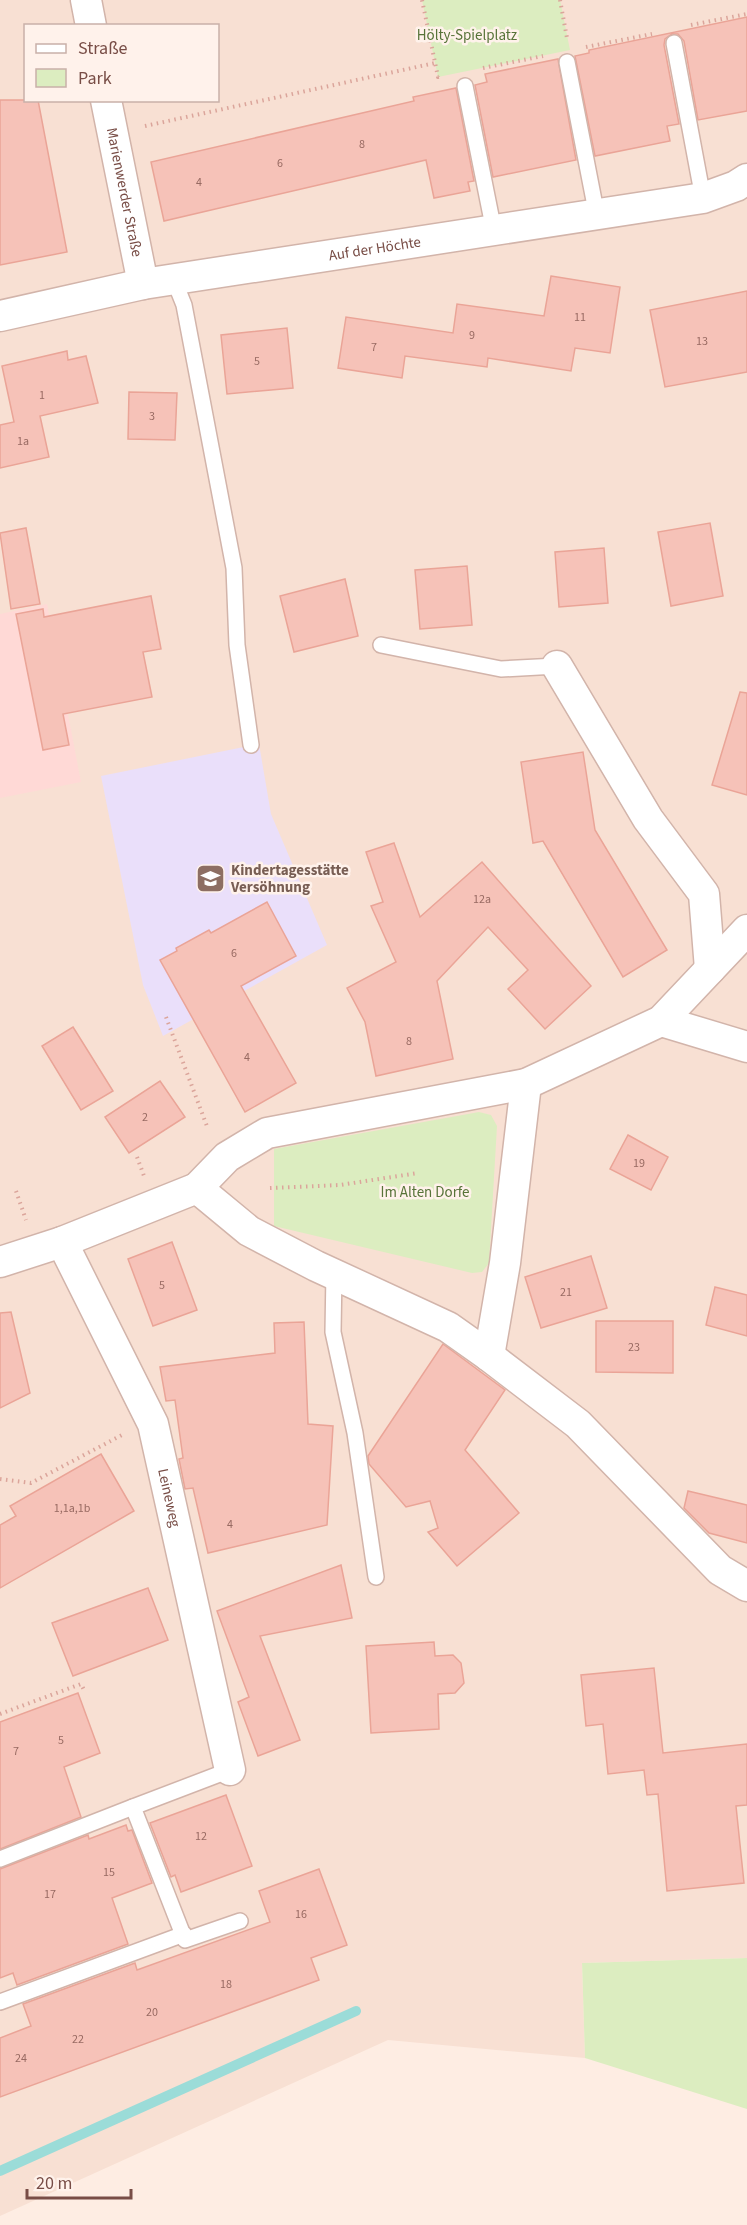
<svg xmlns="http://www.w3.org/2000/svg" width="747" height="2225" font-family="'Source Sans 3',sans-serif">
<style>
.residential{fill:#f8e0d3;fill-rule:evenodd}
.commercial{fill:#ffd9d6}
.education{fill:#eadffa}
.green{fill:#dcedc0}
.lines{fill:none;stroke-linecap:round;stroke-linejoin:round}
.stream{stroke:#9bdcd8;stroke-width:10}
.building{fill:#f6c2b8;stroke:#eaa497;stroke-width:1.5}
.service-casing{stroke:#d2b4aa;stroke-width:18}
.minor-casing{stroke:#d2b4aa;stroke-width:33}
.path{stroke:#dba59b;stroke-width:4;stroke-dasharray:1.5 4.5;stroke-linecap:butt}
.service{stroke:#fff;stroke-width:15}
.minor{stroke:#fff;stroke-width:30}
.labels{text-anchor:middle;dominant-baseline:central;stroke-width:5;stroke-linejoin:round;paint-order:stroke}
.number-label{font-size:12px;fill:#986a62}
.park-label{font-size:15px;fill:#577338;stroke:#fff2eb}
.street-label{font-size:15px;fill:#784d46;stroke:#fff2eb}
.education-label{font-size:15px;font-weight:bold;fill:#785e54;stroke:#fff2eb;text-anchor:start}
</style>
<rect width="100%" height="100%" fill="#feede3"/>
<!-- residential -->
<path class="residential" d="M 0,0 L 747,0 L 747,1958 L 582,1963 L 585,2058 L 388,2040 L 0,2216 ZM 26,26 L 218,26 L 218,100 L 26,100 Z"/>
<!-- commercial -->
<path class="commercial" d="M 47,604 L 81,782 L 0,798 L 0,614 Z"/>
<!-- education -->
<path class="education" d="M 259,744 L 271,814 L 327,945 L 163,1036 L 143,985 L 101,776 Z"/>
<!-- green -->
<g class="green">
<path d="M 422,0 L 560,0 L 570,50 L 438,77 Z"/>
<path d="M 479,1112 L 491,1115 L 497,1126 L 489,1263 L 482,1272 L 472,1273 L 274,1226 L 274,1149 Z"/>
<path d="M 747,1958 L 747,2109 L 585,2058 L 582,1963 Z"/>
</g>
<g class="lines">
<!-- stream -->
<path class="stream" d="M 0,2171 L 356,2011"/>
</g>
<!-- building -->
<g class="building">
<path d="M 747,17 L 747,111 L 698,120 L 684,41 L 678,34 L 672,34 L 665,39 L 664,45 L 679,124 L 667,126 L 670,141 L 595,156 L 575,56 L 589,53 L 589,50 Z"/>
<path d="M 558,59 L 576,160 L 493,177 L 475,85 L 487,82 L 485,74 Z"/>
<path d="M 456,88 L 474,181 L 468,182 L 470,191 L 434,198 L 426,160 L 164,221 L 151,162 L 414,101 L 413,97 Z"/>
<path d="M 0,100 L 38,100 L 67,252 L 0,265 Z"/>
<path d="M 551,276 L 620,287 L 610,353 L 575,348 L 571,371 L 488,358 L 487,367 L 405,356 L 402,378 L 338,368 L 346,317 L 453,333 L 457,304 L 544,316 Z"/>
<path d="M 747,291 L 747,372 L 665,387 L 650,310 Z"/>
<path d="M 287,328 L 293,388 L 227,394 L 221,335 Z"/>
<path d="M 67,351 L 68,360 L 86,356 L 98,403 L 40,416 L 49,457 L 0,468 L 0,425 L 14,422 L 2,366 Z"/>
<path d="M 129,392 L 177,393 L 175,440 L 128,439 Z"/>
<path d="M 710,523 L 723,596 L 671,606 L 658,532 Z"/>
<path d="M 26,528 L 40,604 L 11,609 L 0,533 Z"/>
<path d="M 604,548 L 608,603 L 559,607 L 555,552 Z"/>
<path d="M 467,566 L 472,625 L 420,629 L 415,570 Z"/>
<path d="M 345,579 L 358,636 L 294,652 L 280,596 Z"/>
<path d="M 151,596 L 161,649 L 143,652 L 152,697 L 63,714 L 69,745 L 43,750 L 16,614 L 43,609 L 44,617 Z"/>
<path d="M 740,692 L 747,693 L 747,795 L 712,785 Z"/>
<path d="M 583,752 L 595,830 L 667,950 L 623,977 L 543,841 L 533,843 L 521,762 Z"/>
<path d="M 394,843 L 420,917 L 482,862 L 591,986 L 545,1029 L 508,989 L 528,970 L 488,927 L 437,981 L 453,1059 L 376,1076 L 365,1022 L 347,988 L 396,962 L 371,906 L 383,902 L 366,852 Z"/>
<path d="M 267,902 L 296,956 L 241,986 L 296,1083 L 245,1112 L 160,960 L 177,951 L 176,948 L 209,930 L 211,933 Z"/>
<path d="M 73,1027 L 113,1091 L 81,1110 L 42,1046 Z"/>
<path d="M 160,1081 L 185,1117 L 129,1153 L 105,1117 Z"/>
<path d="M 628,1135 L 668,1157 L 651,1190 L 610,1169 Z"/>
<path d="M 172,1242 L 197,1310 L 153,1326 L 128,1259 Z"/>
<path d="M 591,1256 L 607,1308 L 541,1328 L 525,1277 Z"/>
<path d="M 715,1287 L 747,1295 L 747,1336 L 706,1325 Z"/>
<path d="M 11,1312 L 30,1393 L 0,1408 L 0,1313 Z"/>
<path d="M 596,1321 L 673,1321 L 673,1373 L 596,1372 Z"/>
<path d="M 304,1322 L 308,1424 L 333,1426 L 327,1525 L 208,1553 L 193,1488 L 185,1489 L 179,1459 L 183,1458 L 175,1400 L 166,1401 L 160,1367 L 275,1353 L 274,1323 Z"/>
<path d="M 443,1344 L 505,1390 L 465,1450 L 519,1513 L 457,1566 L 428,1532 L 438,1528 L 430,1501 L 406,1507 L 369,1464 L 368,1456 Z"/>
<path d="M 101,1454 L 134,1511 L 0,1588 L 0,1525 L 16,1516 L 10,1506 Z"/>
<path d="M 688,1491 L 747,1505 L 747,1543 L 709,1533 L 684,1508 Z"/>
<path d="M 341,1565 L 352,1618 L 260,1636 L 300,1740 L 258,1756 L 238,1702 L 249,1697 L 217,1611 Z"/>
<path d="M 148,1588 L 168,1640 L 73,1676 L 52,1623 Z"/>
<path d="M 434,1642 L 435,1656 L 453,1655 L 461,1663 L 464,1683 L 455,1693 L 438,1694 L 439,1729 L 371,1733 L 366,1646 Z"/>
<path d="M 654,1668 L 663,1753 L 747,1744 L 747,1805 L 736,1806 L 744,1883 L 667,1891 L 658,1794 L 647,1795 L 644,1770 L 608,1774 L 603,1724 L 586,1726 L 581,1675 Z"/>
<path d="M 78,1693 L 100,1753 L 64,1767 L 81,1817 L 0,1849 L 0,1722 Z"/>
<path d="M 226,1795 L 252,1866 L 181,1892 L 175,1875 L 171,1877 L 150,1823 Z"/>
<path d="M 126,1825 L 128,1831 L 132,1830 L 152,1883 L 112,1898 L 128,1944 L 17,1985 L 13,1973 L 0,1978 L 0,1869 L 88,1835 L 89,1839 Z"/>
<path d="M 319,1869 L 347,1945 L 311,1958 L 319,1980 L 0,2097 L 0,2038 L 31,2026 L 23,2004 L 135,1963 L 137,1970 L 270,1922 L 259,1891 Z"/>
</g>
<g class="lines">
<defs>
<g id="service">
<path d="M 674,43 L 703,198"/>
<path d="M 567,62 L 597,216"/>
<path d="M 465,86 L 494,231"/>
<path d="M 174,280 L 184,305 L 234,568 L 237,645 L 251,745"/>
<path d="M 381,645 L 501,669 L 557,666"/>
<path d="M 334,1272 L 333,1332 L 355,1433 L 376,1577"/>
<path d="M 230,1770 L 133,1807 L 185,1940 L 240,1921"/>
<path d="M 0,1859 L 133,1807"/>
<path d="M 0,2002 L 184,1934"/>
</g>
<g id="minor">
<path d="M 86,0 L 91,26"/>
<path id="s1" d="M 106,100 L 143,284"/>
<path id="s2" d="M 0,316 L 143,284 L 703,198 L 736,186 L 747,179"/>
<path d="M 557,666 L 648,819 L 704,894 L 710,969"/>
<path d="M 661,1021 L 747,1047"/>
<path d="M 197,1188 L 227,1157 L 267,1133 L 526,1084 L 661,1021 L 747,930"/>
<path id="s3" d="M 62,1242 L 153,1424 L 230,1770"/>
<path d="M 0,1262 L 62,1242 L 197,1188 L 249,1231 L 316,1266 L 448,1327 L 489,1356 L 578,1424 L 720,1570 L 747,1586"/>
<path d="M 489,1356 L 505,1263 L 526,1084"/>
</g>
</defs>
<!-- service casing -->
<use href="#service" class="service-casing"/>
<!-- minor casing -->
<use href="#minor" class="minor-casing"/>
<!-- path -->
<g class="path">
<path d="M 422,0 L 438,77 L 443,76"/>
<path d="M 560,0 L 567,38"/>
<path d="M 691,25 L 747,14"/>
<path d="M 586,47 L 652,34"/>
<path d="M 483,68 L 543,56"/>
<path d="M 145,126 L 435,63"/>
<path d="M 166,1017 L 208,1129"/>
<path d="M 137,1157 L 144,1176"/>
<path d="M 270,1188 L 340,1185 L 418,1173"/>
<path d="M 16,1191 L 26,1220"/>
<path d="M 0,1479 L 31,1483 L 122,1435"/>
<path d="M 0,1714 L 81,1684 L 85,1692"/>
</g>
<!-- service -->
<use href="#service" class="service"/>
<!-- minor -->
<use href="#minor" class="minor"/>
</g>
<!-- icons -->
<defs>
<symbol id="school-square" viewBox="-11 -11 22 22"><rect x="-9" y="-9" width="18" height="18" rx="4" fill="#8d6e63" stroke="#fff2eb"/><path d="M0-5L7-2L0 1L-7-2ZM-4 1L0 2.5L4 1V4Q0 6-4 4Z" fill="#fff"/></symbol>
</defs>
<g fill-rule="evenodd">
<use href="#school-square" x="194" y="862" width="33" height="33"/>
</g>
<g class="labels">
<!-- number labels -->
<g class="number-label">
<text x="362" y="144">8</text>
<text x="280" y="163">6</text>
<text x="199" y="182">4</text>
<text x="580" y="317">11</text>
<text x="472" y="335">9</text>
<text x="702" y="341">13</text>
<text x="374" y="347">7</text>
<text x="257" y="361">5</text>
<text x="42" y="395">1</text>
<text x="152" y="416">3</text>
<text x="23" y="441">1a</text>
<text x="482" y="899">12a</text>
<text x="234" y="953">6</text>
<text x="409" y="1041">8</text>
<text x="247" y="1057">4</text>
<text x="145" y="1117">2</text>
<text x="639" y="1163">19</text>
<text x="162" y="1285">5</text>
<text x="566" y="1292">21</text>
<text x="634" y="1347">23</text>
<text x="72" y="1508">1,1a,1b</text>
<text x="230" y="1524">4</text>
<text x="61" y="1740">5</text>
<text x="16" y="1751">7</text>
<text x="201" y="1836">12</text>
<text x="109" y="1872">15</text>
<text x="50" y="1894">17</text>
<text x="301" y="1914">16</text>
<text x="226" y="1984">18</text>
<text x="152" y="2012">20</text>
<text x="78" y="2039">22</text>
<text x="21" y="2058">24</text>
</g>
<!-- park labels -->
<g class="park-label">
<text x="467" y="35">Hölty-Spielplatz</text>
<text x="425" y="1192">Im Alten Dorfe</text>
</g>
<!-- street labels -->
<g class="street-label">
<text stroke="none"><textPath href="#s1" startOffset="94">Marienwerder Straße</textPath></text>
<text stroke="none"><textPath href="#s2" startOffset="381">Auf der Höchte</textPath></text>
<text stroke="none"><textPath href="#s3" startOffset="279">Leineweg</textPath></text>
</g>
<!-- education labels -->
<g class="education-label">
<text x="231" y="870">Kindertagesstätte<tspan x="231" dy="17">Versöhnung</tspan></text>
</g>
</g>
<!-- legend -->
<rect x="24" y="24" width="195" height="78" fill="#fff2eb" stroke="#c9b0a9" stroke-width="1.5"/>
<rect x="36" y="44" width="30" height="9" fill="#ffffff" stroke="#c9b0a9" stroke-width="1.5"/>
<text x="78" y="54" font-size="18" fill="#784d46">Straße</text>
<rect x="36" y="69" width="30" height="18" fill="#dcedc0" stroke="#c9b0a9" stroke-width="1.5"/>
<text x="78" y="84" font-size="18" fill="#784d46">Park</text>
<!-- scale -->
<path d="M27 2189v9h104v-9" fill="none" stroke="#784d46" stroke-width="3"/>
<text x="36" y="2189" font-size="18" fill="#784d46" stroke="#fff2eb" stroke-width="4.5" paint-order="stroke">20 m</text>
</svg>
